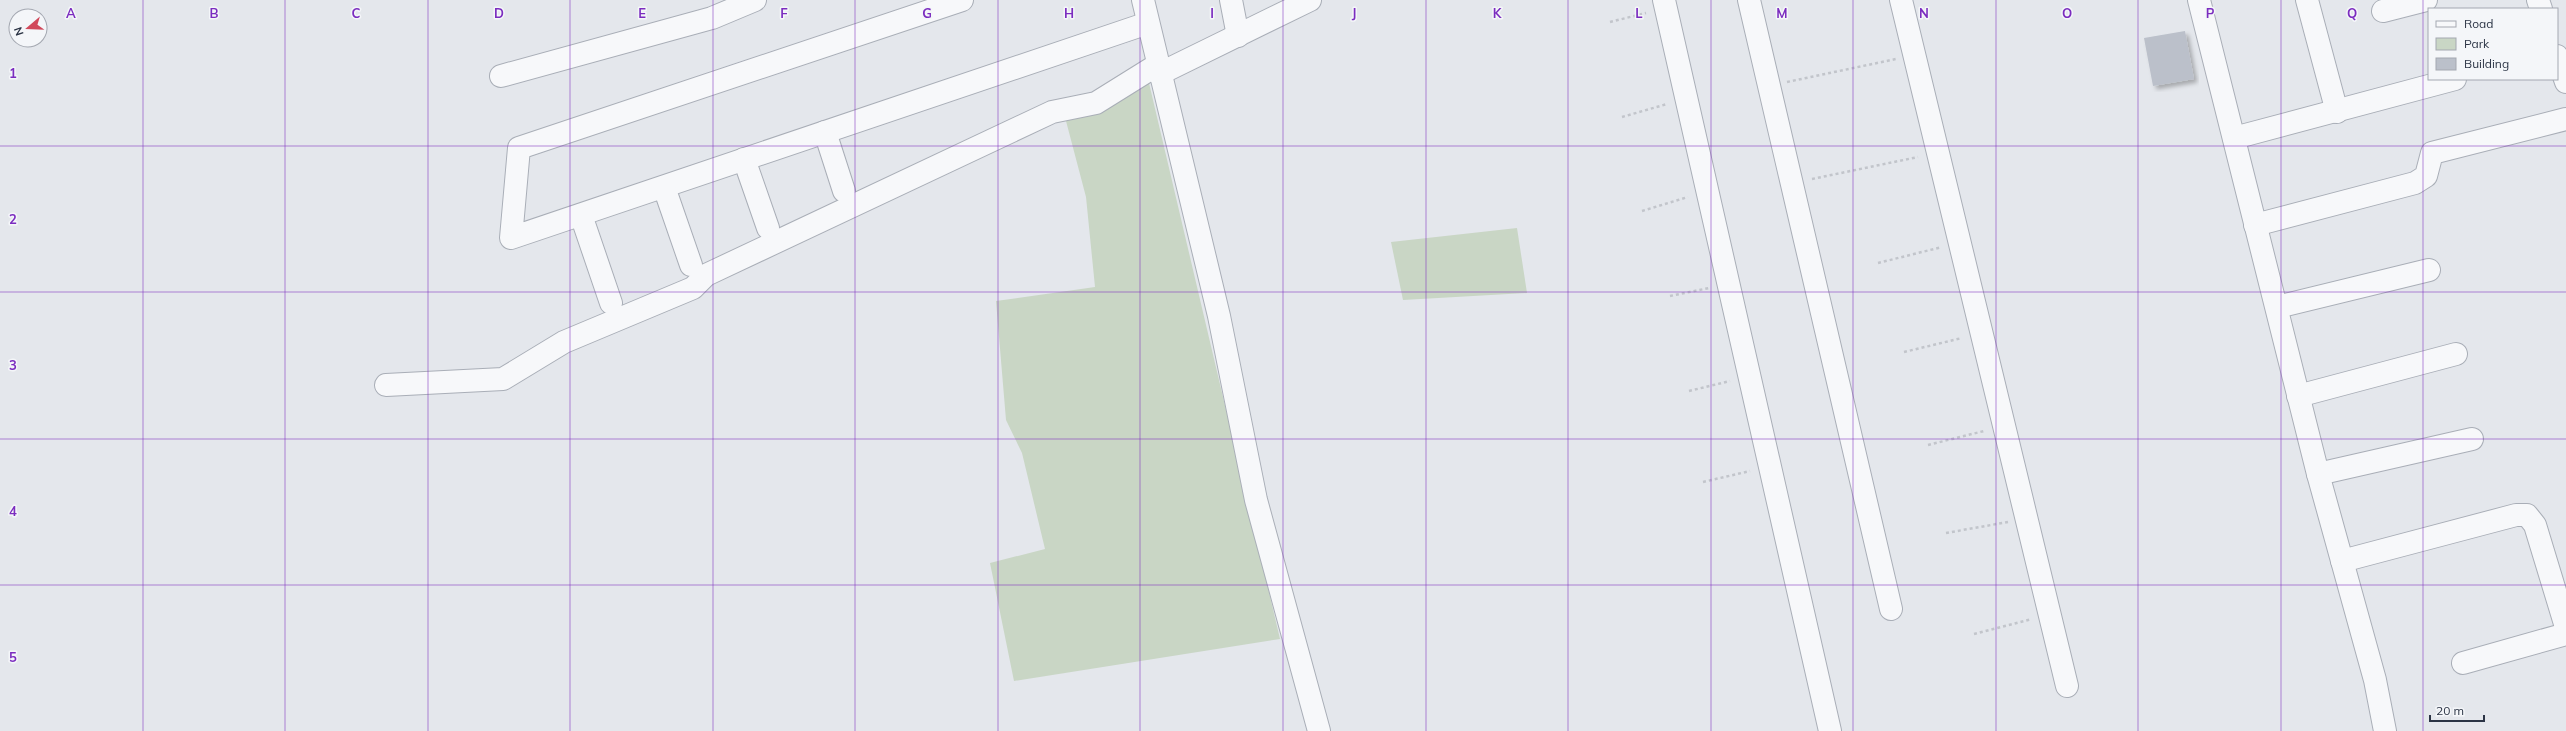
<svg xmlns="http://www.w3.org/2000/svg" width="2566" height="731" font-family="Mulish,sans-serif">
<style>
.green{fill:#c9d6c5}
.building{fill:#bbc0ca;filter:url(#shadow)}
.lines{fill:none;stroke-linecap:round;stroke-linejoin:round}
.minor-casing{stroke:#a9aeb7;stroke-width:24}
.path{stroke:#c2c5cb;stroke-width:2.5;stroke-dasharray:3 3;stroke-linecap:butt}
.minor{stroke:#f7f8fa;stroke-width:22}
.grid{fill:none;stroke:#7b2cbf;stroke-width:1;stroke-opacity:0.55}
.grid-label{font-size:13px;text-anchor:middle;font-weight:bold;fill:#7b2cbf;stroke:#f4f6f9;stroke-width:3;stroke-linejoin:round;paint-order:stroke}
</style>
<defs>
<filter id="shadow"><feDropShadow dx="3.5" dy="3.5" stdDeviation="2" flood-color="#0004"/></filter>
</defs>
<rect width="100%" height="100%" fill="#e4e7ec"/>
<!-- green -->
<g class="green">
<path d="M 1149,83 L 1280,639 L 1014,681 L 990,563 L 1045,549 L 1022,453 L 1006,420 L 996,301 L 1095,287 L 1086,197 L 1066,121 L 1106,107 Z"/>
<path d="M 1517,228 L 1527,293 L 1403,300 L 1391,242 Z"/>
</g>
<!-- building -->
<path class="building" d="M 2185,31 L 2194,79 L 2153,86 L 2144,38 Z"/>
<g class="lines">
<defs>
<g id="minor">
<path d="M 962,0 L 519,148 L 511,238 L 1148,23"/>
<path d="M 1143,0 L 1219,316 L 1256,500 L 1319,731"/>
<path d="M 1231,0 L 1238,36"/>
<path d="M 1664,0 L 1830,731"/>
<path d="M 1749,0 L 1891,609"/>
<path d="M 1901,0 L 2067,686"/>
<path d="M 2199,0 L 2318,474 L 2375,680 L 2385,731"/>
<path d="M 2307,0 L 2337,112"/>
<path d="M 2538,0 L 2541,9"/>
<path d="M 2383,11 L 2426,0"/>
<path d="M 2557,56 L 2566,82"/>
<path d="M 1159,74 L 1310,0"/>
<path d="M 501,76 L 712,18 L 755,0"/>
<path d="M 825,132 L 844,191"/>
<path d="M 2234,138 L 2455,79"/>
<path d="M 744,159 L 768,228"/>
<path d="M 664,187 L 691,265"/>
<path d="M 581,215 L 611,303"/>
<path d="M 2255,225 L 2415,183 L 2426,176 L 2432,153 L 2566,119"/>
<path d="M 2277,307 L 2429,270"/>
<path d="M 386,385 L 503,379 L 564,342 L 693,288 L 706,275 L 1052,112 L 1096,103 L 1157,65"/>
<path d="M 2298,396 L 2456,354"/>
<path d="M 2318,474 L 2472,439"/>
<path d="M 2342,561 L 2516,515 L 2527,515 L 2535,525 L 2566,627"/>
<path d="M 2463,663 L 2566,634"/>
</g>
</defs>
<!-- minor casing -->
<use href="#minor" class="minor-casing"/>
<!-- path -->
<g class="path">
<path d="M 1610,22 L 1646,13"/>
<path d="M 1787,82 L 1896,59"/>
<path d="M 1622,117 L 1667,104"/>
<path d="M 1812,179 L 1918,157"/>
<path d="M 1642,211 L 1688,197"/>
<path d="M 1878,263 L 1942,247"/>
<path d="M 1670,296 L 1709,288"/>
<path d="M 1904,352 L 1962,338"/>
<path d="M 1689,391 L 1730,381"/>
<path d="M 1928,445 L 1984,431"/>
<path d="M 1703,482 L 1750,471"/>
<path d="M 1946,533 L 2008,522"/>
<path d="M 1974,634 L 2032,619"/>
</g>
<!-- minor -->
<use href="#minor" class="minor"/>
</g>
<!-- grid -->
<path class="grid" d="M 143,0 L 143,731M 285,0 L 285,731M 428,0 L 428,731M 570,0 L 570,731M 713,0 L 713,731M 855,0 L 855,731M 998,0 L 998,731M 1140,0 L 1140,731M 1283,0 L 1283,731M 1426,0 L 1426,731M 1568,0 L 1568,731M 1711,0 L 1711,731M 1853,0 L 1853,731M 1996,0 L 1996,731M 2138,0 L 2138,731M 2281,0 L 2281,731M 2423,0 L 2423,731M 0,146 L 2566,146M 0,292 L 2566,292M 0,439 L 2566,439M 0,585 L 2566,585"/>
<g class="grid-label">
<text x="71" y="18">A</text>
<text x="214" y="18">B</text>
<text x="356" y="18">C</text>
<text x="499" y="18">D</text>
<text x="642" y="18">E</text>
<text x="784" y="18">F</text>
<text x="927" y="18">G</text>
<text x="1069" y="18">H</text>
<text x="1212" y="18">I</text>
<text x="1354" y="18">J</text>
<text x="1497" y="18">K</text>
<text x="1639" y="18">L</text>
<text x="1782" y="18">M</text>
<text x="1924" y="18">N</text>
<text x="2067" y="18">O</text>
<text x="2210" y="18">P</text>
<text x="2352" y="18">Q</text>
<text x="13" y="78">1</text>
<text x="13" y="224">2</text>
<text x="13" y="370">3</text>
<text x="13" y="516">4</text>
<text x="13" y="662">5</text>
</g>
<!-- legend -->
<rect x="2428" y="8" width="130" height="72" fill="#f4f6f9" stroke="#a4a8b1"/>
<rect x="2436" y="21" width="20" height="6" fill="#f7f8fa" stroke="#a4a8b1"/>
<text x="2464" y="28" font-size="12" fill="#2b3445">Road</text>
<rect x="2436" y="38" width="20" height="12" fill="#c9d6c5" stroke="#a4a8b1"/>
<text x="2464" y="48" font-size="12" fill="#2b3445">Park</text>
<rect x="2436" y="58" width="20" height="12" fill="#bbc0ca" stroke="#a4a8b1"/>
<text x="2464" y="68" font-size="12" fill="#2b3445">Building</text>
<!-- north arrow -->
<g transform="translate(28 28) rotate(251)"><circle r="19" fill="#f4f6f9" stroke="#a4a8b1"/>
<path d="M0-3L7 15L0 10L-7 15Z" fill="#d1495b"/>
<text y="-6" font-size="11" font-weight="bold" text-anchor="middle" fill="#2b3445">N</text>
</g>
<!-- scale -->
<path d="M2430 715v6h54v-6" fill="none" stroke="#2b3445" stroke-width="2"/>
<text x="2436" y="715" font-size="12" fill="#2b3445" stroke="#f4f6f9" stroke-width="3" paint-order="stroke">20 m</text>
</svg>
